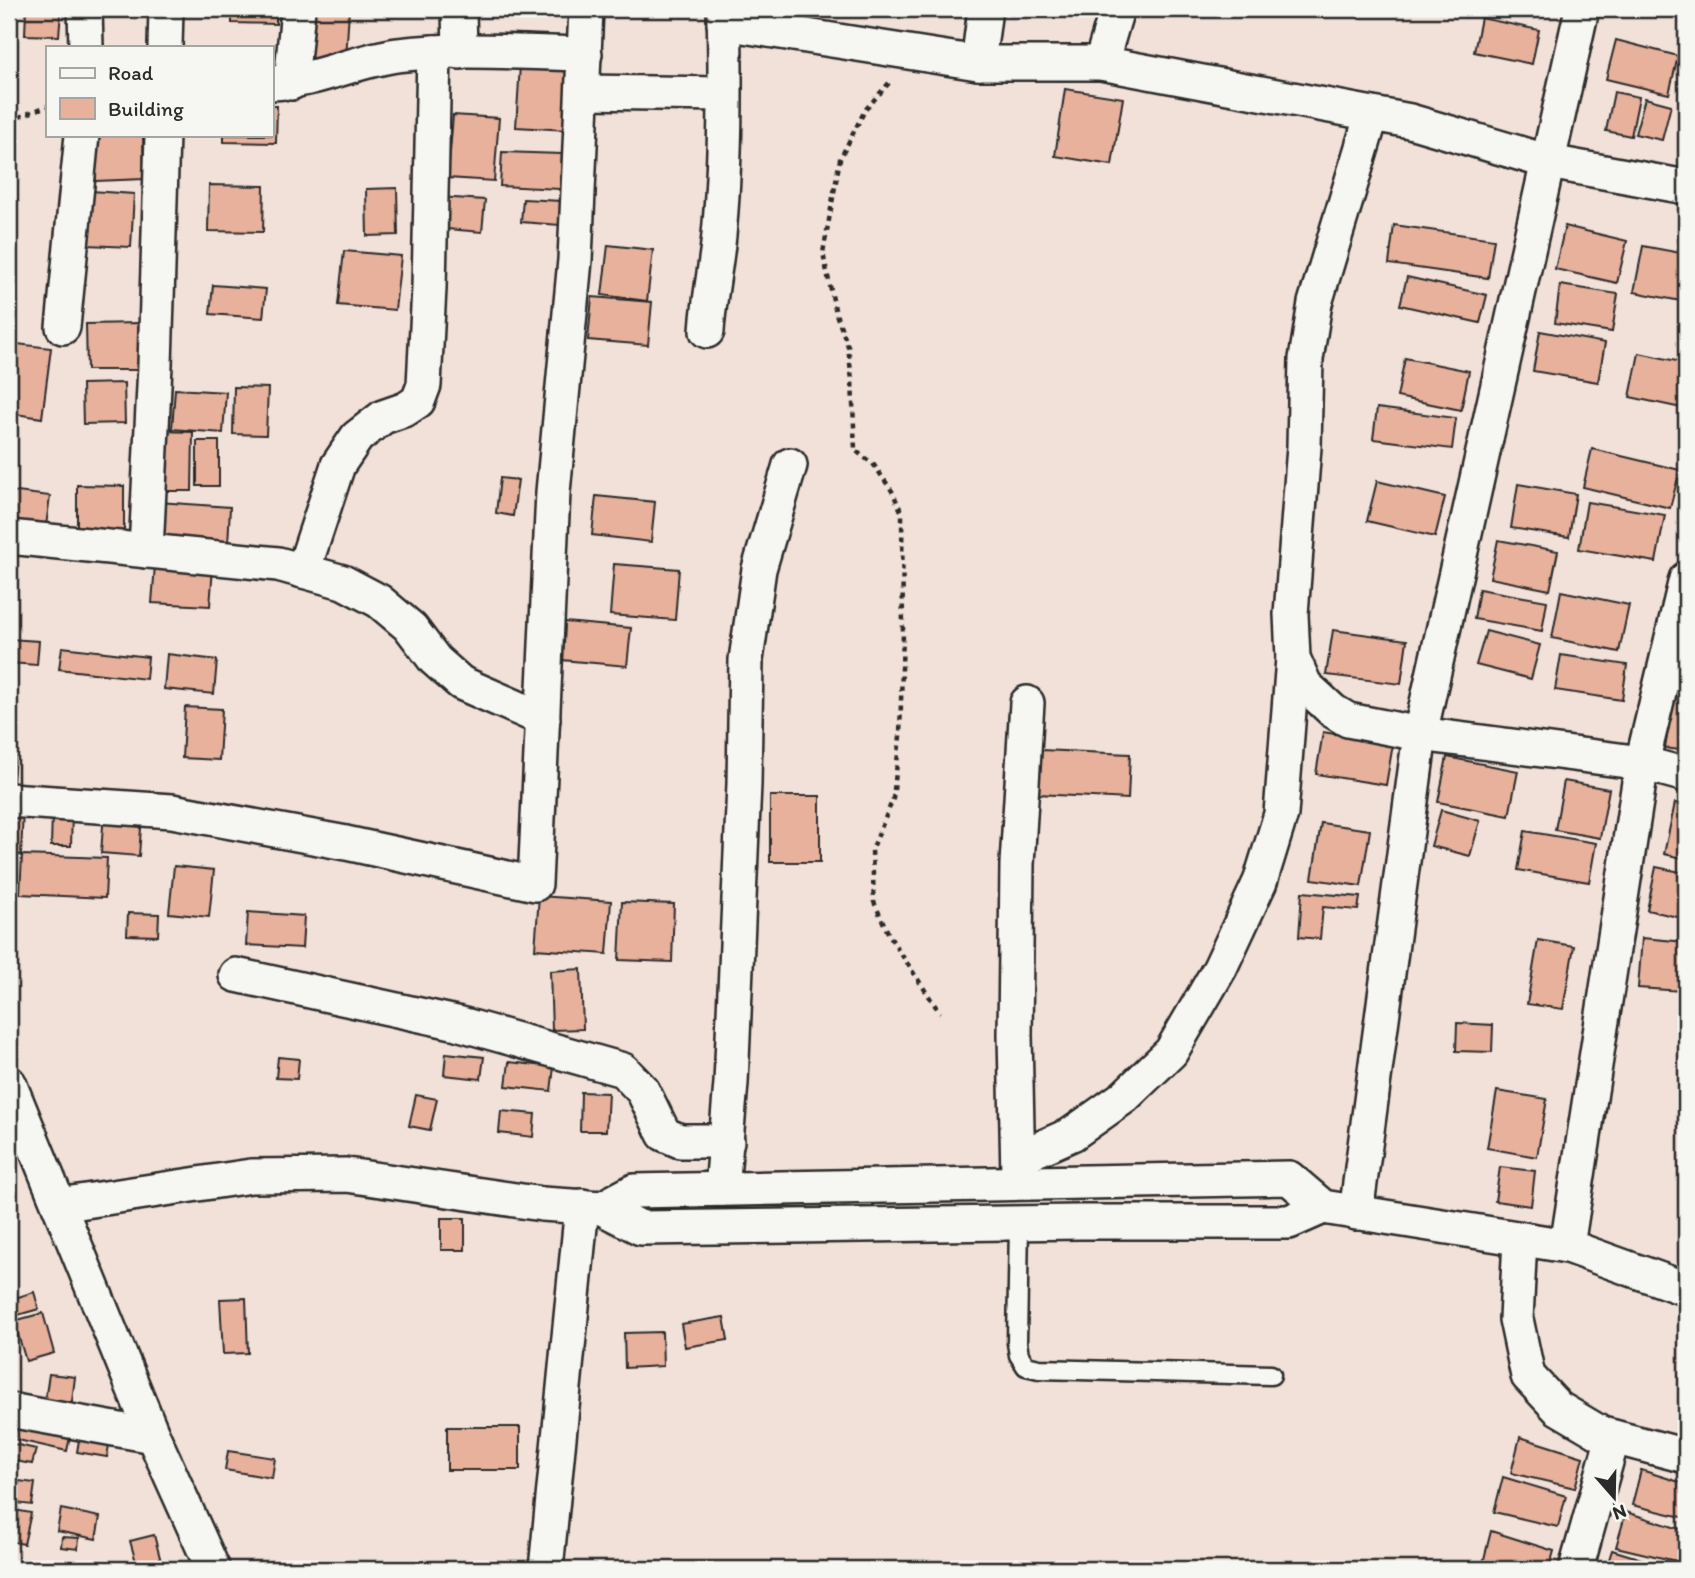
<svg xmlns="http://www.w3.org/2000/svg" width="1695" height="1578" font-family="Itim,sans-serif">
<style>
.building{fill:#e7b19c;stroke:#2b2b2b;stroke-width:2}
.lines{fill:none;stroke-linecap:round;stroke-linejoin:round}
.lane-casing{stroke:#2b2b2b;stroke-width:23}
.street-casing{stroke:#2b2b2b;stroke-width:38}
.path{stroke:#2b2b2b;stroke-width:4.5;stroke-dasharray:5 5;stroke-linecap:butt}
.lane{stroke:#f6f6f2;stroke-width:18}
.street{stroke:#f6f6f2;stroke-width:33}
</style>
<rect width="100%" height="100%" fill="#f2e1d8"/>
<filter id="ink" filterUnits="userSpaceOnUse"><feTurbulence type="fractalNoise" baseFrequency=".0143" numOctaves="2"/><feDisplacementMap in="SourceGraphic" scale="14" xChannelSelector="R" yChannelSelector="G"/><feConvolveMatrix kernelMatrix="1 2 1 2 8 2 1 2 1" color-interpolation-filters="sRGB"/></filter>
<g filter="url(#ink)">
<!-- building -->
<g class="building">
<path d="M 232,9 L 276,9 L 276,24 L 232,23 Z"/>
<path d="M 310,9 L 349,9 L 346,60 L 307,58 Z"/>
<path d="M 26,10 L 61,12 L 59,36 L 25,35 Z"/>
<path d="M 1481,18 L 1539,30 L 1532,64 L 1474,52 Z"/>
<path d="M 1616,40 L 1678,56 L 1669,94 L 1606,79 Z"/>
<path d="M 520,65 L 571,68 L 568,130 L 516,127 Z"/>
<path d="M 1065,89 L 1123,98 L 1112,165 L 1055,156 Z"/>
<path d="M 1614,92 L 1639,97 L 1631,136 L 1606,131 Z"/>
<path d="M 1645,98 L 1671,105 L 1662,140 L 1635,134 Z"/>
<path d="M 271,106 L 277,106 L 276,143 L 224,142 L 224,135 L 271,135 Z"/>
<path d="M 453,115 L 499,118 L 494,181 L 448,178 Z"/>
<path d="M 95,135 L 143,135 L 144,179 L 96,181 Z"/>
<path d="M 502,152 L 562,154 L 560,189 L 500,186 Z"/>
<path d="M 209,185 L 264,186 L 263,232 L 208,231 Z"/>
<path d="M 397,188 L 398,235 L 367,236 L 366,189 Z"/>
<path d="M 91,191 L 134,194 L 131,247 L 87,245 Z"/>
<path d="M 438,197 L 485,200 L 482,232 L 435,228 Z"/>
<path d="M 523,199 L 562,201 L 560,225 L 521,222 Z"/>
<path d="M 1394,225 L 1494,239 L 1488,278 L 1389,264 Z"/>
<path d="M 1565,226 L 1627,241 L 1617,283 L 1555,269 Z"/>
<path d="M 608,245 L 653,250 L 647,301 L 602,295 Z"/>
<path d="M 1643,246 L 1686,254 L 1686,302 L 1634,292 Z"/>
<path d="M 344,251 L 401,256 L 395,310 L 338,305 Z"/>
<path d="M 1407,277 L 1487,295 L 1480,323 L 1400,305 Z"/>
<path d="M 213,285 L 266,289 L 263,318 L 210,314 Z"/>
<path d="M 1560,285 L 1618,294 L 1612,332 L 1555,323 Z"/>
<path d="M 592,297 L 652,302 L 648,345 L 588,340 Z"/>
<path d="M 138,323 L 138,370 L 87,370 L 86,324 Z"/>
<path d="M 1540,331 L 1605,343 L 1598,382 L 1533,371 Z"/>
<path d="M 9,343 L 51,348 L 42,418 L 9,413 Z"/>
<path d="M 1639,353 L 1686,363 L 1686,409 L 1630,397 Z"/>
<path d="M 1405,358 L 1469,371 L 1461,410 L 1397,397 Z"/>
<path d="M 124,383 L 125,423 L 83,424 L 82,384 Z"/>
<path d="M 234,387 L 268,388 L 266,435 L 233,434 Z"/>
<path d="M 175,389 L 226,392 L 223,433 L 172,429 Z"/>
<path d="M 1377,408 L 1456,418 L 1452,449 L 1373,439 Z"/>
<path d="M 160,431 L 193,432 L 192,491 L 159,491 Z"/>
<rect x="197" y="441" width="22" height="45"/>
<path d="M 1592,449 L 1680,470 L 1670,508 L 1583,487 Z"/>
<path d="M 500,478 L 518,480 L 513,516 L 496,513 Z"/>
<path d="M 1377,481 L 1445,497 L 1435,537 L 1367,521 Z"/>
<path d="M 1518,484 L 1576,494 L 1569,537 L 1511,528 Z"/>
<path d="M 77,485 L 124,486 L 124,535 L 77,534 Z"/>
<path d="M 9,491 L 50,496 L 46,526 L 9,522 Z"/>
<path d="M 596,496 L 655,502 L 651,542 L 592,535 Z"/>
<path d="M 158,502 L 230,507 L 228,545 L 154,540 Z"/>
<path d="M 1587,502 L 1665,515 L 1656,562 L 1579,549 Z"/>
<path d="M 1498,540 L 1558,551 L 1550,590 L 1490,578 Z"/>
<path d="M 614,564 L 679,569 L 675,620 L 610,615 Z"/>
<path d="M 155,565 L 213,568 L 210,606 L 152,603 Z"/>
<path d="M 1479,589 L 1547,601 L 1542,631 L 1474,619 Z"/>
<path d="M 1561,591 L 1629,605 L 1619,652 L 1552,638 Z"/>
<path d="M 565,622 L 631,628 L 627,666 L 562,660 Z"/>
<path d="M 1333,630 L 1407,640 L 1401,684 L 1326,675 Z"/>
<path d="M 1486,631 L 1540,645 L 1531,679 L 1476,665 Z"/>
<path d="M 9,639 L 39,641 L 37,665 L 9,663 Z"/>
<path d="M 62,647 L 148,657 L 146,679 L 59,669 Z"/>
<path d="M 167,654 L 217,660 L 214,694 L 164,689 Z"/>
<path d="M 1561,655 L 1627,665 L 1622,700 L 1555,690 Z"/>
<path d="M 1675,690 L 1686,692 L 1686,751 L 1665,748 Z"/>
<path d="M 185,707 L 222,709 L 219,760 L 182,758 Z"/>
<path d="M 1323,732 L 1393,744 L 1386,785 L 1316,774 Z"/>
<path d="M 9,743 L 16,744 L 13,783 L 9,783 Z"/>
<path d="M 1041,750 L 1130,754 L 1128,799 L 1038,794 Z"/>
<path d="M 1447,757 L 1518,771 L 1509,816 L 1438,802 Z"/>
<path d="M 1564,781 L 1609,789 L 1600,838 L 1555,830 Z"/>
<rect x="770" y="796" width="50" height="66"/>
<path d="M 1675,803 L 1686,805 L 1686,859 L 1664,854 Z"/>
<path d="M 9,809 L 23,810 L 21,855 L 9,854 Z"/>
<path d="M 1441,810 L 1480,821 L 1470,856 L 1431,846 Z"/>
<path d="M 104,812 L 142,814 L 139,856 L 101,853 Z"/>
<path d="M 52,813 L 72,813 L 71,846 L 51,846 Z"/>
<path d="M 1321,823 L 1370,830 L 1361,886 L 1312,879 Z"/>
<path d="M 1525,831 L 1596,843 L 1589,882 L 1518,870 Z"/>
<path d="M 22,855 L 107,858 L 105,898 L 20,894 Z"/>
<path d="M 174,866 L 214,870 L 209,917 L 169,913 Z"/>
<path d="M 1656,867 L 1686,873 L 1686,919 L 1647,910 Z"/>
<path d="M 1302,892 L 1360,897 L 1358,910 L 1323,907 L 1320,939 L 1299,937 Z"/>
<path d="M 539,896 L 611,901 L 607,954 L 535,949 Z"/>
<path d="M 622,902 L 674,904 L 672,962 L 619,960 Z"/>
<path d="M 248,912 L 304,916 L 302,948 L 246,945 Z"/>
<path d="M 128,913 L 159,914 L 158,936 L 127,935 Z"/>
<path d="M 1642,938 L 1686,942 L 1682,991 L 1638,988 Z"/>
<path d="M 1538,940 L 1574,946 L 1563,1009 L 1527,1004 Z"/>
<path d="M 581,969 L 583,1029 L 552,1030 L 550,971 Z"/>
<path d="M 1457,1023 L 1493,1025 L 1492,1052 L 1456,1051 Z"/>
<path d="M 446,1053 L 484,1057 L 481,1079 L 444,1075 Z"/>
<path d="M 278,1057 L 299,1059 L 297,1079 L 276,1078 Z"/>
<path d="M 509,1062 L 554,1067 L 551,1091 L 506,1086 Z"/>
<path d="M 1497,1091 L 1547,1099 L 1537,1157 L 1487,1148 Z"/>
<path d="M 581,1092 L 608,1093 L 606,1131 L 580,1131 Z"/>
<path d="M 416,1095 L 437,1099 L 430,1130 L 409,1126 Z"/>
<path d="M 501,1111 L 535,1114 L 533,1137 L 499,1133 Z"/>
<path d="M 1500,1167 L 1535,1171 L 1531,1206 L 1495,1201 Z"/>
<rect x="441" y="1218" width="24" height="32"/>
<path d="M 34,1292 L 39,1309 L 14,1316 L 9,1300 Z"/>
<path d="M 246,1298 L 248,1353 L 223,1354 L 220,1299 Z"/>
<path d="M 43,1313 L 54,1353 L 26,1361 L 14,1321 Z"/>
<path d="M 724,1317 L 728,1340 L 685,1347 L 681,1324 Z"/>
<path d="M 662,1332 L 663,1366 L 625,1368 L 624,1333 Z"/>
<path d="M 49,1374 L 75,1377 L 71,1410 L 44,1407 Z"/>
<path d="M 9,1418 L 71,1432 L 67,1451 L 9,1438 Z"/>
<rect x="447" y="1427" width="73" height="43"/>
<path d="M 80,1434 L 110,1439 L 107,1457 L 77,1452 Z"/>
<path d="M 1520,1437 L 1583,1457 L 1575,1488 L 1511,1473 Z"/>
<path d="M 9,1443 L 36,1449 L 32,1464 L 9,1460 Z"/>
<path d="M 228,1451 L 275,1458 L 272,1478 L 225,1470 Z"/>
<path d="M 1641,1470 L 1686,1484 L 1686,1518 L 1632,1505 Z"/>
<path d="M 1503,1477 L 1566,1496 L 1558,1527 L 1494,1512 Z"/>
<path d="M 19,1481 L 35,1483 L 32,1505 L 15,1503 Z"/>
<path d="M 9,1509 L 31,1513 L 24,1544 L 9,1541 Z"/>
<path d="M 61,1509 L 100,1517 L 96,1539 L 57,1531 Z"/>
<path d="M 1626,1512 L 1686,1531 L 1686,1541 L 1680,1562 L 1616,1547 Z"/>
<path d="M 1491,1531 L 1554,1551 L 1549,1569 L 1493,1569 L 1482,1567 Z"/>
<path d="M 154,1535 L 163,1569 L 138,1569 L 130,1541 Z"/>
<path d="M 62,1537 L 79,1538 L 78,1549 L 61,1547 Z"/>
<path d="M 1612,1550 L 1674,1569 L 1606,1569 Z"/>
</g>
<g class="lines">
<defs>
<path id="lane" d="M 1019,1223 L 1017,1343 L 1019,1355 L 1026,1366 L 1039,1369 L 1271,1375"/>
<g id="street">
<path d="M 85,9 L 86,47"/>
<path d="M 459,9 L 460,52"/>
<path d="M 724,23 L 978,63 L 1101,63 L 1410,121 L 1549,162 L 1686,187"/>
<path d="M 165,47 L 166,9"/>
<path d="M 978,63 L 985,9"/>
<path d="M 1101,63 L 1117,9"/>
<path d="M 271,83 C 315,82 354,61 397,55 C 459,47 523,53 585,54"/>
<path d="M 291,83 L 298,9"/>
<path d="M 583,92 L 724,94"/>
<path d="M 1372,114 L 1315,303 L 1306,359 L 1304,447 L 1291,614 L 1293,658 L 1305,685 L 1333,711 L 1348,720 L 1420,734 L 1642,763 L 1686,775"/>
<path d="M 63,327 L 82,135"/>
<path d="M 707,331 C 709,298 716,267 719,235 C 726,160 726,84 724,9"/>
<path d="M 9,537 L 278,564 L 343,582 L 379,601 L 411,628 L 435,660 L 461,683 L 543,719"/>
<path d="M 146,551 L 155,365 L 162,135"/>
<path d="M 303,571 L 338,465 L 357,437 L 383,417 L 406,409 L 418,401 L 424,385 L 429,288 L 434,52"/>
<path d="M 9,800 L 172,811 L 346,843 L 535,884 L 553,492 L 575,260 L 586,9"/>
<path d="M 236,975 L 457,1023 L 623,1070 L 643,1091 L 664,1134 L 680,1141 L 727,1141"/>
<path d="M 9,1083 L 153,1436 L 213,1569"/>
<path d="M 1018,1158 L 1072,1134 L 1124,1097 L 1171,1052 L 1220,968 L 1260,882 L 1281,814 L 1293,658"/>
<path d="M 1018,1176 L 1015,1035 L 1017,864 L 1027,703"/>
<path d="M 722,1189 L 731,1083 L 744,784 L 746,660 L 759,569 L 790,465"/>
<path d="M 59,1205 L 251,1176 L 347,1175 L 542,1204 L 602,1208 L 641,1228 L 1080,1222 L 1289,1222 L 1323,1207"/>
<path d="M 602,1208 L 634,1191 L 1289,1178 L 1323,1207 L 1567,1246 L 1686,1289"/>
<path d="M 1356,1213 L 1420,734 L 1582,9"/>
<path d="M 1520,1239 L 1516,1319 L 1528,1376 L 1558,1408 L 1602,1434 L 1686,1456"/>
<path d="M 1567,1246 L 1642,763 L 1686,579"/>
<path d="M 9,1410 L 153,1436"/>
<path d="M 546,1569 L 582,1206"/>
<path d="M 1576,1569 L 1613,1437"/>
</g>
</defs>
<!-- lane casing -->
<use href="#lane" class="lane-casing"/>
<!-- street casing -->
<use href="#street" class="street-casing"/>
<!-- path -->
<g class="path">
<path d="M 889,83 L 865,110 L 840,159 L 823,253 L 836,314 L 848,346 L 852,380 L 855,450 L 874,465 L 892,491 L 902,513 L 903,633 L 900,736 L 893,799 L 872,850 L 874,902 L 890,937 L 940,1013"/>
<path d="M 9,121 L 47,106"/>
</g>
<!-- lane -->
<use href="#lane" class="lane"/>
<!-- street -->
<use href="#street" class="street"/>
</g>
</g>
<!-- margin -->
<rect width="1695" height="1578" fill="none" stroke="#f6f6f2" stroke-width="35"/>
<rect x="18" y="18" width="1660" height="1543" fill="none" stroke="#2b2b2b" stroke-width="2.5" filter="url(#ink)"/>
<!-- legend -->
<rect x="46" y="46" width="228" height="91" fill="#f6f6f2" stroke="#a5a5a2" stroke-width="2"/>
<rect x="60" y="68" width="35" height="10" fill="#f6f6f2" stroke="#a5a5a2" stroke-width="2"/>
<text x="108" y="80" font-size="21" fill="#2b2b2b">Road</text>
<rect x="60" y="98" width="35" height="21" fill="#e7b19c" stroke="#a5a5a2" stroke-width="2"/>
<text x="108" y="116" font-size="21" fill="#2b2b2b">Building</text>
<!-- north arrow -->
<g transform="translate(1614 1497) rotate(160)" stroke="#f6f6f2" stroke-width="5" paint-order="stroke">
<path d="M0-5L12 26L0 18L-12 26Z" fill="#2b2b2b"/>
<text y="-10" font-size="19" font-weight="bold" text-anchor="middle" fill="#2b2b2b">N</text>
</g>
</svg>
